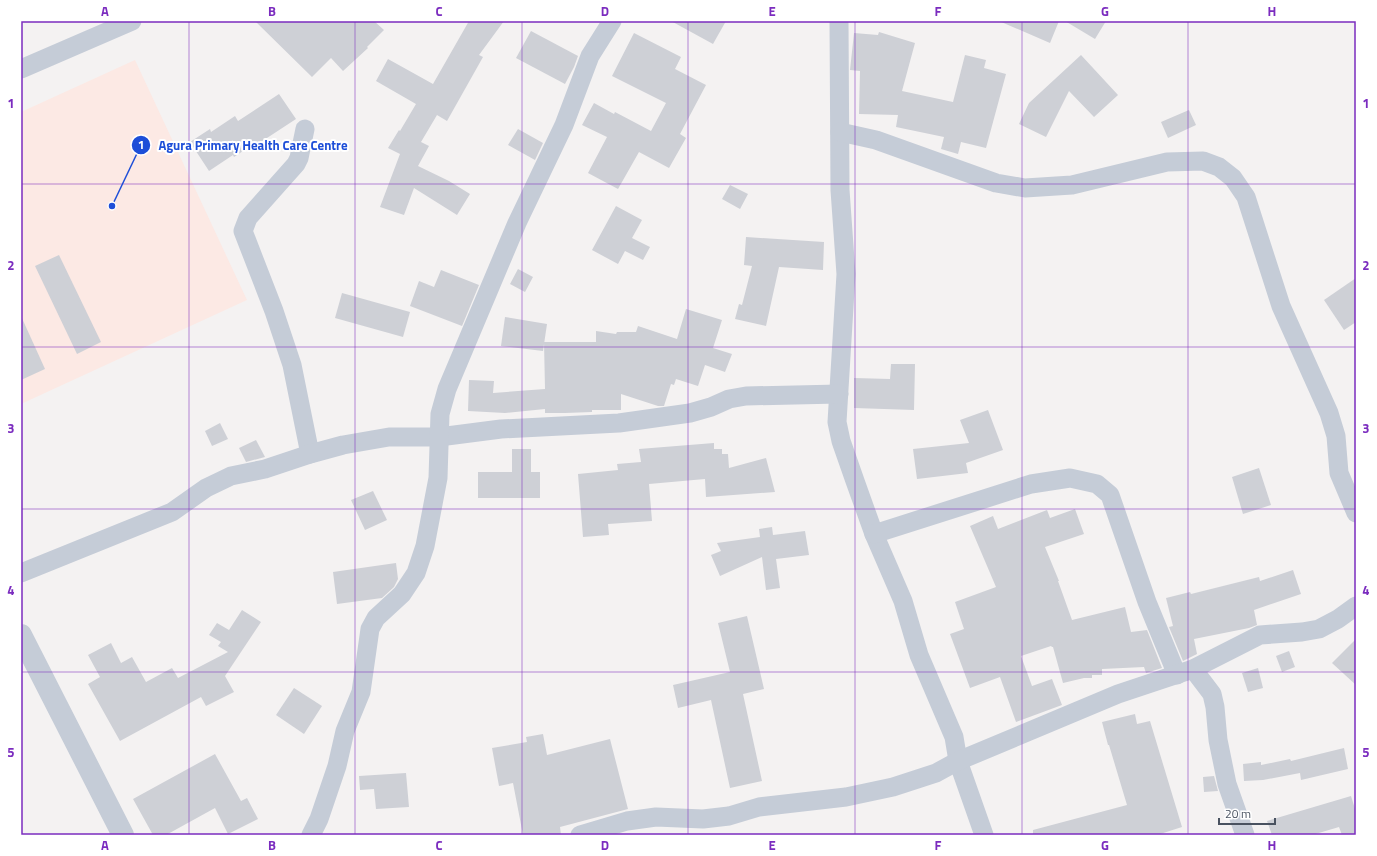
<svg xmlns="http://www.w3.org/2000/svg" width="1377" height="856" font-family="'Titillium Web',sans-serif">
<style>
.medical{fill:#fce9e4}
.building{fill:#ced0d6}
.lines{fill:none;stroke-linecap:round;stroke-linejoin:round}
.minor{stroke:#c5ccd7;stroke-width:19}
.tertiary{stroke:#c5ccd7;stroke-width:22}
.grid{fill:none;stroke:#7b2cbf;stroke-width:1;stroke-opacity:0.55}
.leader{fill:none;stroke:#1d4ed8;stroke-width:1.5}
.callout-dot{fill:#1d4ed8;stroke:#fff;stroke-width:1.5}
.mark-label{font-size:12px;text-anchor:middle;font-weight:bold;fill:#fff}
.callout-label{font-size:13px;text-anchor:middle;font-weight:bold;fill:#1d4ed8;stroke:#fff;stroke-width:4;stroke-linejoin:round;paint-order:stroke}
.neatline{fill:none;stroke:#7b2cbf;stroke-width:1.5}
.grid-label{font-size:13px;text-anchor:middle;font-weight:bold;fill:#7b2cbf}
</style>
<rect width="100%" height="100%" fill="#f4f2f2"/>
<!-- medical -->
<path class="medical" d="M 135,60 L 247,300 L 21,404 L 21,112 Z"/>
<!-- building -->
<g class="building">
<path d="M 255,21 L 374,21 L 384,30 L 367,47 L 368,48 L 343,71 L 331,58 L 312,77 Z"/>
<path d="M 469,21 L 504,21 L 479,55 L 483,57 L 447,121 L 437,115 L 421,142 L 429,146 L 418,166 L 449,181 L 470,194 L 457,215 L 414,188 L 404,215 L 380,207 L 400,154 L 388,148 L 399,130 L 400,131 L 416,104 L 376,81 L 388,59 L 433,84 Z"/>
<path d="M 671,21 L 726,21 L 713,44 Z"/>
<path d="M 999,21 L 1059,21 L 1050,43 Z"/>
<path d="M 1065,21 L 1106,21 L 1095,39 Z"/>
<path d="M 531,31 L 578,56 L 574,67 L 565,84 L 516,58 Z"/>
<path d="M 879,32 L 915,43 L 902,91 L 953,102 L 965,55 L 986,60 L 984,68 L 1006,74 L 986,148 L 961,142 L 958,154 L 941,149 L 944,137 L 896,127 L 898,115 L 859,114 L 860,71 L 850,70 L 854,33 L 878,35 Z"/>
<path d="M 634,33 L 681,57 L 675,69 L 706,85 L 680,134 L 686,138 L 669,168 L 639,152 L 618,189 L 588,173 L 607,137 L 582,125 L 594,103 L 614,114 L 615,112 L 651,131 L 666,103 L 612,76 Z"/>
<path d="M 1081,55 L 1118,95 L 1094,117 L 1069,91 L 1046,137 L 1019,124 L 1029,103 Z"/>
<path d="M 279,94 L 296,119 L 247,151 L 246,149 L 234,157 L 233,155 L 209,171 L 190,142 L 210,129 L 211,132 L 235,116 L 238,121 Z"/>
<path d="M 1189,110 L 1196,125 L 1168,138 L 1161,122 Z"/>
<path d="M 518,129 L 543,143 L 535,160 L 508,145 Z"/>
<path d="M 730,185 L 748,194 L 740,209 L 722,199 Z"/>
<path d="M 616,206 L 642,220 L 632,238 L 650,247 L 643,260 L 625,251 L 618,264 L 592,250 Z"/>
<path d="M 746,237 L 824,242 L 823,270 L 779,267 L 766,326 L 735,319 L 739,304 L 742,305 L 752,266 L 744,265 Z"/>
<path d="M 59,255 L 101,342 L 77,354 L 35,266 Z"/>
<path d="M 518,269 L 533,277 L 525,292 L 510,284 Z"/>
<path d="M 441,270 L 479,285 L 462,326 L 410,306 L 419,281 L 434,287 Z"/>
<path d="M 1356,278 L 1356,322 L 1344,330 L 1324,300 Z"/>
<path d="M 342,293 L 410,312 L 403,337 L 335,318 Z"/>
<path d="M 686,309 L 722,320 L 713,348 L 732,354 L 725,372 L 705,365 L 698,386 L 676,379 L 674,385 L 671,384 L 664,406 L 658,406 L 621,394 L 621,410 L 592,410 L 592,412 L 565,413 L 545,413 L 545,409 L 505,413 L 468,411 L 469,380 L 494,381 L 493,393 L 545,389 L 544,342 L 596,342 L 596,331 L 616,334 L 617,332 L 636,332 L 638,326 L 677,339 Z"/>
<path d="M 21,316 L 45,369 L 21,380 Z"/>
<path d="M 505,317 L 547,324 L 543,351 L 501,346 Z"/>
<path d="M 891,364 L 915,364 L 914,410 L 854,408 L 854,378 L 890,379 Z"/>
<path d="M 988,410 L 1003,450 L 966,463 L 968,473 L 917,479 L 913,449 L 969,443 L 960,420 Z"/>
<path d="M 220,423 L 228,439 L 212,446 L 205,431 Z"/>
<path d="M 256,440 L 265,457 L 246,462 L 239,448 Z"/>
<path d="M 714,443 L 714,449 L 722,449 L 722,454 L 728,454 L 729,468 L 766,458 L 775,492 L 706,497 L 705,479 L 649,484 L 652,521 L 608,524 L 609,535 L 583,537 L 578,474 L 618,470 L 617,464 L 641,462 L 639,449 Z"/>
<path d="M 512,449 L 531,449 L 531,472 L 540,472 L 540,498 L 478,498 L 478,472 L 512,472 Z"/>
<path d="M 1259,468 L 1271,505 L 1243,514 L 1232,477 Z"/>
<path d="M 373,491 L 387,520 L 365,530 L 351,500 Z"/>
<path d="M 1075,509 L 1084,534 L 1045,547 L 1059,581 L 1058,581 L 1072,620 L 1125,607 L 1131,632 L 1147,630 L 1162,668 L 1146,673 L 1144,667 L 1102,669 L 1102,675 L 1092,675 L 1092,678 L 1084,678 L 1063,683 L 1053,647 L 1052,647 L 1051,646 L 1021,656 L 1032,686 L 1052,679 L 1062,705 L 1016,722 L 1000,677 L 970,688 L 950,634 L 964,629 L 955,602 L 996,587 L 970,526 L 993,516 L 998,529 L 1047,510 L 1050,518 Z"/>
<path d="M 772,527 L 773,535 L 805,531 L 809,555 L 776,559 L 780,588 L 766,590 L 762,557 L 720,576 L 711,555 L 721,551 L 717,543 L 760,537 L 759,529 Z"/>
<path d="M 396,563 L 398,579 L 394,587 L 382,598 L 337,604 L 333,572 Z"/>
<path d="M 1293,570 L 1301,594 L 1254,610 L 1257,625 L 1249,628 L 1194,639 L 1197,654 L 1183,661 L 1169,627 L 1173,626 L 1166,598 L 1190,592 L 1191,594 L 1259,577 L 1260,581 Z"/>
<path d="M 242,610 L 261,622 L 225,676 L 234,692 L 206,706 L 201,697 L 120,741 L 88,684 L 100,677 L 88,655 L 111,643 L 121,663 L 132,657 L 146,682 L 172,668 L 178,678 L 228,652 L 218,646 L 221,642 L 209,635 L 217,623 L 229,630 Z"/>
<path d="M 747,616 L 764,689 L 743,694 L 762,781 L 730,788 L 711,700 L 678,708 L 673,685 L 730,672 L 718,623 Z"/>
<path d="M 1356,639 L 1356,685 L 1332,663 Z"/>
<path d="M 1289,651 L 1295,667 L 1282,672 L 1276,656 Z"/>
<path d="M 1258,668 L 1263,688 L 1248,692 L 1242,673 Z"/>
<path d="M 294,688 L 322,706 L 304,734 L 276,715 Z"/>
<path d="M 1135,714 L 1137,724 L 1150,721 L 1182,827 L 1157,835 L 1033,835 L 1033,830 L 1127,805 L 1109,745 L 1108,745 L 1102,722 Z"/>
<path d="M 543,734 L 547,755 L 610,739 L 628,809 L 560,827 L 561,835 L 523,835 L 513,783 L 499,786 L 492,748 L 527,742 L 526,737 Z"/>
<path d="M 1344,748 L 1348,769 L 1301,780 L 1300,773 L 1263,780 L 1244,781 L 1243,764 L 1261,762 L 1261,765 L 1290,759 L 1291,761 Z"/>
<path d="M 215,754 L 241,801 L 247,798 L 258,819 L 228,834 L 215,808 L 166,835 L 153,835 L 133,799 Z"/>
<path d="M 406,773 L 409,807 L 376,809 L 374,789 L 360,790 L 359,776 Z"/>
<path d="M 1214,776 L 1218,791 L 1204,792 L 1203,777 Z"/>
<path d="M 1351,796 L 1356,812 L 1356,835 L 1342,835 L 1339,827 L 1312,835 L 1272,835 L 1267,821 Z"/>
</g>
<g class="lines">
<!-- minor -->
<g class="minor">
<path d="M 839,21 L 840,190 L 846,274 L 837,422 L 841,441 L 855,481 L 874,534 L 903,601 L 919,655 L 954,737 L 958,761 L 984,835"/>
<path d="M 21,69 L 132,21"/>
<path d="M 305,129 L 299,158 L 296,164 L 248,218 L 243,231 L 274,311 L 292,365 L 310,454"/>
<path d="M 840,132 L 876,140 L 996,183 L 1025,188 L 1072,185 L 1167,162 L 1203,161 L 1219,167 L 1233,178 L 1246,197 L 1281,306 L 1329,413 L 1336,436 L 1339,473 L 1356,513"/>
<path d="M 874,534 L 1031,484 L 1070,478 L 1097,484 L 1110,495 L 1147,602 L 1177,675"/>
<path d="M 21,573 L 172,512 L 206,488 L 231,476 L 265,469 L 310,454 L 343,445 L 389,437 L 439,437 L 501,429 L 619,423 L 690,413 L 711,407 L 729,399 L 746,396 L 839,394"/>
<path d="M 1193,669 L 1212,694 L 1215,707 L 1218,740 L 1227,784 L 1245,835"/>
<path d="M 311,835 L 319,819 L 337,766 L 345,731 L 361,692 L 370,629 L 376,618 L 402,594 L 416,573 L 425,546 L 438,478 L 440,414 L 447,389 L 517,223 L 564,125 L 590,56 L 612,21"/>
<path d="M 580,835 L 627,821 L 656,817 L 703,819 L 729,816 L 759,807 L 846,797 L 893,787 L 936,773 L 958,761 L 1006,741 L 1118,694 L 1193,669 L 1260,635 L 1302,632 L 1319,629 L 1338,619 L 1356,606"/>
</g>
<!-- tertiary -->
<path class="tertiary" d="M 21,635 L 123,835"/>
</g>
<!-- grid -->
<path class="grid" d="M 189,21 L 189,835M 355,21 L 355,835M 522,21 L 522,835M 688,21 L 688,835M 855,21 L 855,835M 1022,21 L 1022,835M 1188,21 L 1188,835M 21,184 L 1356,184M 21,347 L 1356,347M 21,509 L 1356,509M 21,672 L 1356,672"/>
<!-- callouts -->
<path class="leader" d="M112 206L141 145"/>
<g class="callout-dot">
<circle cx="112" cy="206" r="4"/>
<circle cx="141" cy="145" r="10"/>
</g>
<g class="mark-label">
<text x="141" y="149">1</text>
</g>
<g class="callout-label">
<text x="253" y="150">Agura Primary Health Care Centre</text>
</g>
<!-- border -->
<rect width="1377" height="856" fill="none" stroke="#ffffff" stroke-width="44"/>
<!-- scale -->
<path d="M1219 818v6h56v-6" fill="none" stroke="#495260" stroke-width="2"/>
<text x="1225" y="818" font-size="12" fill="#495260" stroke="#ffffff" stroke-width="3" paint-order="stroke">20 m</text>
<rect x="22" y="22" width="1333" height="812" class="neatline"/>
<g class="grid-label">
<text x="105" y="16">A</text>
<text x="272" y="16">B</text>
<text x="439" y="16">C</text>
<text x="605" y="16">D</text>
<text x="772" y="16">E</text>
<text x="938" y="16">F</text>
<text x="1105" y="16">G</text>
<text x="1272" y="16">H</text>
<text x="11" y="108">1</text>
<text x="1366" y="108">1</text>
<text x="11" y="270">2</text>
<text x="1366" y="270">2</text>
<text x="11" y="433">3</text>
<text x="1366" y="433">3</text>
<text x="11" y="595">4</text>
<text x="1366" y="595">4</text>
<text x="11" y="757">5</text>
<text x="1366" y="757">5</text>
<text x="105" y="850">A</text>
<text x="272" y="850">B</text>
<text x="439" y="850">C</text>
<text x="605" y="850">D</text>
<text x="772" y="850">E</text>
<text x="938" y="850">F</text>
<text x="1105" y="850">G</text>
<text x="1272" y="850">H</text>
</g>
</svg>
